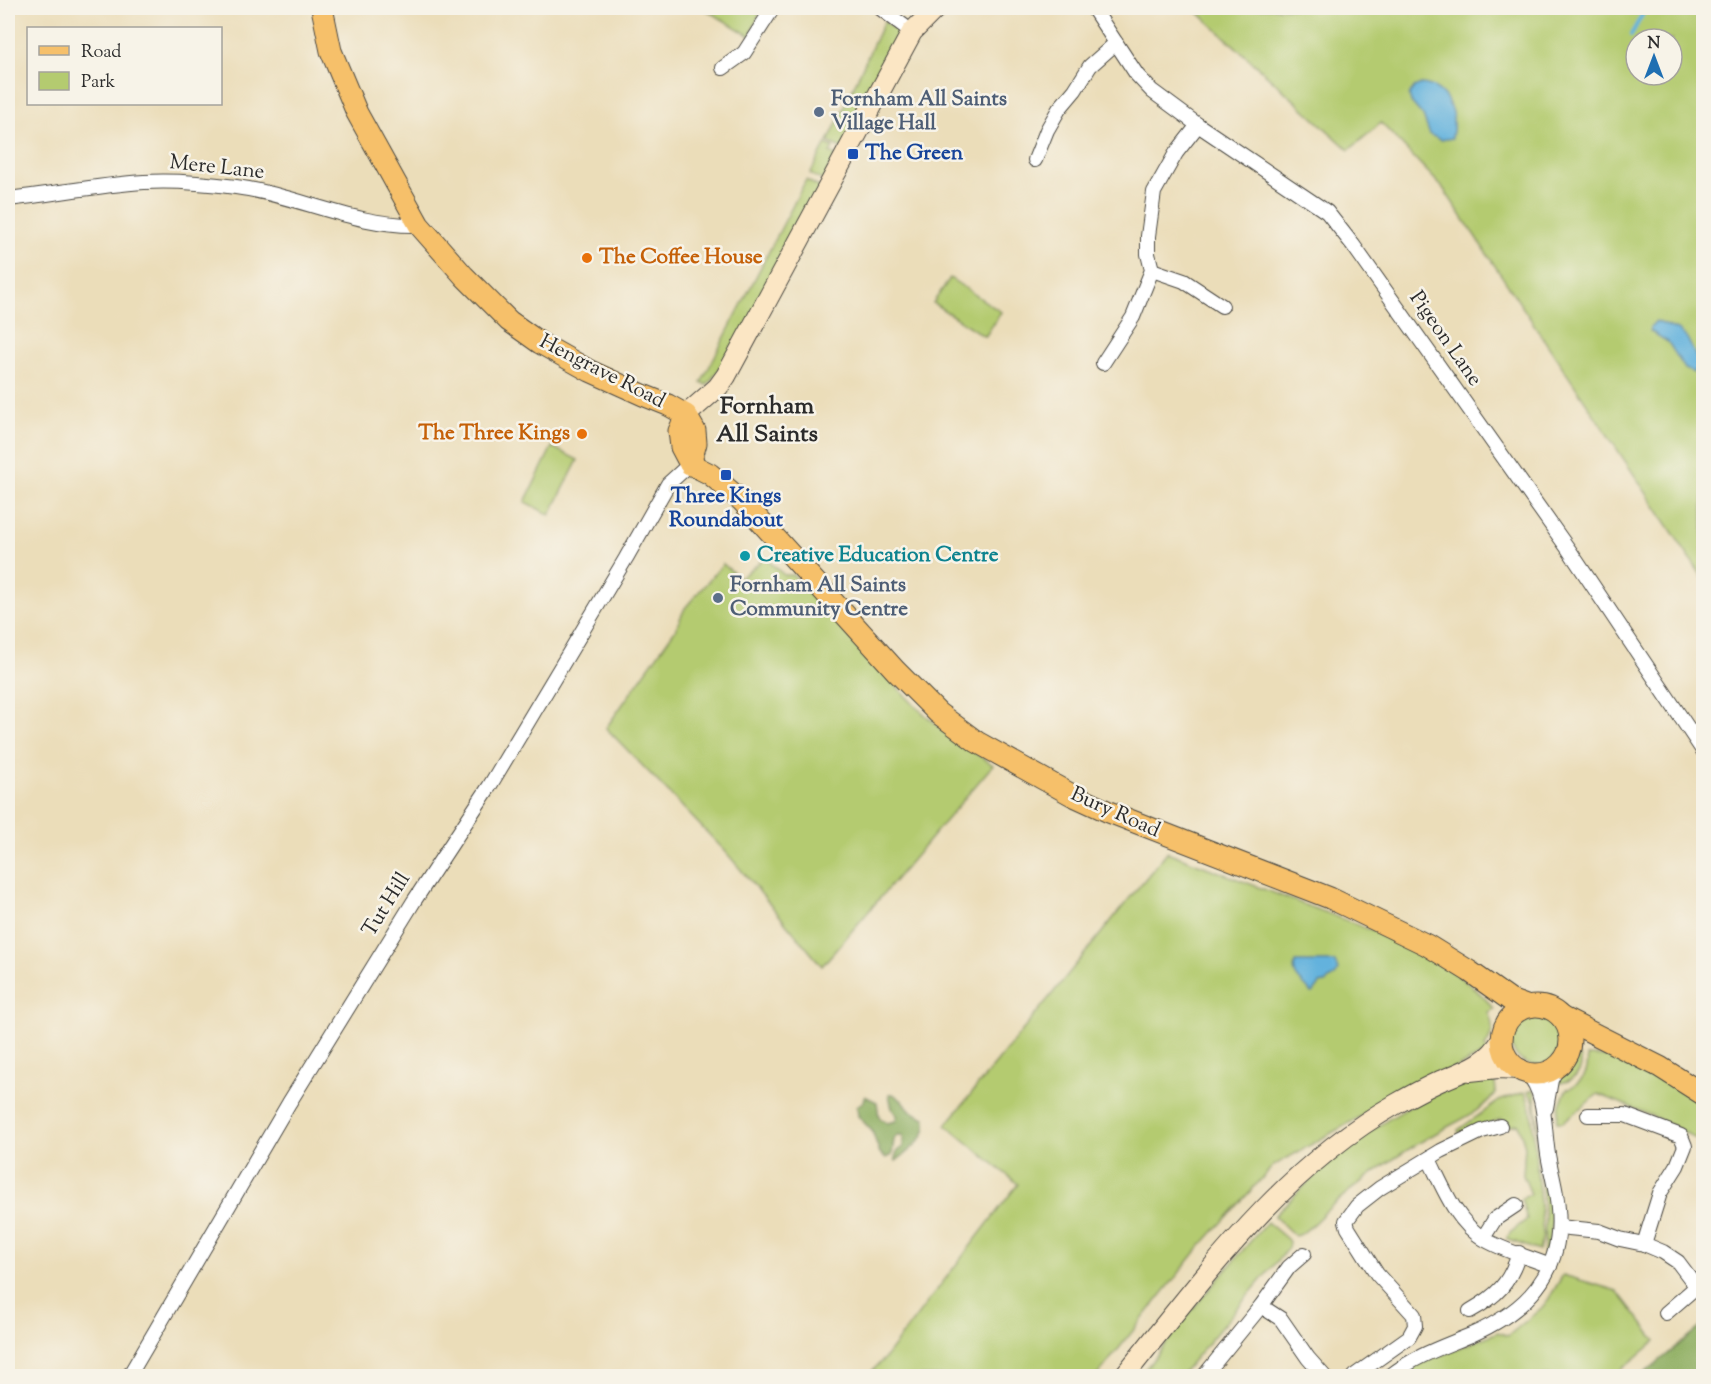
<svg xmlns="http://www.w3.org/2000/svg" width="1711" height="1384" font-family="'Sorts Mill Goudy',serif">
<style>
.green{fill:#b4cb70;stroke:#707b4e;stroke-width:1.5;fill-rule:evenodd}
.forest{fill:#8faf62;stroke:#5d6d46;stroke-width:1.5}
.water{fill:#63b2dd;stroke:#476e84;stroke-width:1.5}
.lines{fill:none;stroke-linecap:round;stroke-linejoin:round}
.stream{stroke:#63b2dd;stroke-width:4}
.street-casing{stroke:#484640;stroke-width:16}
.secondary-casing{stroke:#484640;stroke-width:22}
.primary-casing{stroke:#484640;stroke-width:23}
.street{stroke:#fff;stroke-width:14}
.secondary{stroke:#fbe6c4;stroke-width:20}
.primary{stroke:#f6c06b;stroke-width:21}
.service-dot{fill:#5c6f8a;stroke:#f7f3e8;stroke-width:2}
.transit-dot{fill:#1a4fb4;stroke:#f7f3e8;stroke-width:2}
.food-dot{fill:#e8710a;stroke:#f7f3e8;stroke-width:2}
.culture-dot{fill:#0f9aa8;stroke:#f7f3e8;stroke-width:2}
.labels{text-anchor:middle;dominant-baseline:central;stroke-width:5;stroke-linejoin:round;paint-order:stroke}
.service-label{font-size:21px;font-weight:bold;fill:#4e5e75;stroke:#f7f3e8;text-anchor:start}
.transit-label{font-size:21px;font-weight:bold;fill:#164399;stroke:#f7f3e8;text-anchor:start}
.street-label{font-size:21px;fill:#2b2b2b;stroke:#f7f3e8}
.food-label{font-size:21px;font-weight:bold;fill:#c56008;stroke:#f7f3e8;text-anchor:start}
.culture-label{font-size:21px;font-weight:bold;fill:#0d838f;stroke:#f7f3e8;text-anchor:start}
.quarter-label{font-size:24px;font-weight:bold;fill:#2b2b2b;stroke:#f7f3e8}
</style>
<rect width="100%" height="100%" fill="#f7f3e8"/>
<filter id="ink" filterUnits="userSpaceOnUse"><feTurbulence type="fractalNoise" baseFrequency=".0167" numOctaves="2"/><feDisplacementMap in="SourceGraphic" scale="12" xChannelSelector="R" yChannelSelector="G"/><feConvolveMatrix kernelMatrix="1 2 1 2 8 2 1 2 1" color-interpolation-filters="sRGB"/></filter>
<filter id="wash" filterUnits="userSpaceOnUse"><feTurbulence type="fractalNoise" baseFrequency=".008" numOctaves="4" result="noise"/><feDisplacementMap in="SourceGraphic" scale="24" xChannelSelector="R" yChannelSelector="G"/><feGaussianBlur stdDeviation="1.35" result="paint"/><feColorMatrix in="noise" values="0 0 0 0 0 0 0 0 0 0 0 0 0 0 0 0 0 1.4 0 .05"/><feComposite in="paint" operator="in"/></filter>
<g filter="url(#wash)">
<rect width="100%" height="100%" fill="#ebddb9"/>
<!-- green -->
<g class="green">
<path d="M 703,8 L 762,8 L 750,36 Z"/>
<path d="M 1193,8 L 1703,8 L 1703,578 L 1443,188 L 1381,123 L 1349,150 ZM 1636,39 L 1672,39 L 1672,75 L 1636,75 Z"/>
<path d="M 884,21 L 900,34 L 843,149 L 828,142 Z"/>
<path d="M 826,144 L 833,147 L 830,153 L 836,156 L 823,181 L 810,174 Z"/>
<path d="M 806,180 L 821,188 L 738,345 L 707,385 L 701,383 Z"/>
<path d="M 950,278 L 1001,312 L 985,337 L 933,303 Z"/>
<path d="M 552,447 L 578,460 L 550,515 L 525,502 Z"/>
<path d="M 765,558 L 784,575 L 793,575 L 916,707 L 951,737 L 993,765 L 822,966 L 725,851 L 606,728 L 675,630 L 685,608 L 723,564 L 740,578 Z"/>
<path d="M 1167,852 C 1211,869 1256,886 1300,903 C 1359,925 1455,958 1494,1009 L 1488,1012 C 1494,1025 1493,1035 1485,1047 L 1488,1052 L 1388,1101 L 1273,1166 L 1199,1248 L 1097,1376 L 867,1376 L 884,1359 L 1018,1184 L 946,1125 Z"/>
<circle cx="1536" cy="1040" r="25"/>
<path d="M 1580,1056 C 1585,1073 1572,1083 1556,1083 L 1563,1069 Z"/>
<path d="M 1587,1056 L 1612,1057 L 1629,1061 L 1703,1103 L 1703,1144 C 1672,1122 1633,1108 1598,1094 L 1563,1122 L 1557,1122 L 1559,1106 L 1567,1089 C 1582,1083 1590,1073 1587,1056 Z"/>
<path d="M 1494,1075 L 1496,1091 C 1487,1106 1469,1116 1453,1124 C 1411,1146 1371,1172 1335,1203 C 1323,1213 1314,1225 1301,1234 L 1295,1236 L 1274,1216 C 1292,1198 1310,1179 1330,1162 C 1371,1127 1440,1083 1494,1075 Z"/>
<path d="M 1534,1089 C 1537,1111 1538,1132 1541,1154 C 1547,1192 1558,1215 1547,1254 L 1544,1256 L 1545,1220 L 1536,1118 L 1534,1101 L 1528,1091 Z"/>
<path d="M 1525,1092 L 1531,1108 L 1543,1235 L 1539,1251 L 1507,1239 L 1510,1233 L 1527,1219 L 1521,1199 L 1531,1194 L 1523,1175 L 1525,1146 L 1518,1124 L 1504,1127 L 1502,1119 L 1459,1133 L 1458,1130 L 1499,1101 Z"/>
<path d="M 1267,1222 L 1287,1239 L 1289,1242 L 1288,1248 L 1180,1376 L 1140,1376 L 1196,1305 Z"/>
<path d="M 1563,1275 L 1617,1291 L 1656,1341 L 1614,1376 L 1402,1376 L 1417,1365 L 1498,1332 L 1508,1336 L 1545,1305 Z"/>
</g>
<!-- forest -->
<g class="forest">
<path d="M 889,1094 L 893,1094 L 905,1103 L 910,1111 L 925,1118 C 932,1135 908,1152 896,1161 L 895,1158 L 897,1151 L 903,1147 L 903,1135 L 897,1135 L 894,1139 L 892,1155 L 885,1158 L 880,1153 L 872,1131 L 858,1116 L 857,1106 L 864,1101 L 865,1096 L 877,1102 L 879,1117 L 887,1123 L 896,1121 L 897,1116 L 892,1109 Z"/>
<path d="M 1703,1325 L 1703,1376 L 1641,1376 Z"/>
</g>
<!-- water -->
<g class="water">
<path d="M 1421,84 C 1448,86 1457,114 1452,138 L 1441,140 L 1430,135 L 1423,116 L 1411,102 L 1409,96 L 1414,87 Z"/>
<path d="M 1656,321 L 1679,331 L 1687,338 L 1697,359 L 1698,363 L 1694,373 L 1685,369 L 1668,342 L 1650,331 L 1650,327 Z"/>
<path d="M 1295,962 L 1335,962 L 1338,970 L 1336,975 L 1325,983 L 1320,984 L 1314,992 L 1311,993 C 1303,981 1291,978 1295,962 Z"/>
</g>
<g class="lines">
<!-- stream -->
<path class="stream" d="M 1631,35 L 1646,8"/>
</g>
</g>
<g filter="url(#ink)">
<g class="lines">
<defs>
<g id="street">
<path d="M 880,8 L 912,32"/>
<path d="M 1093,8 L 1137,75 L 1152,91 L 1198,125 L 1327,212 L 1353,245 L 1569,550 L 1704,752"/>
<path d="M 723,68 L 744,53 L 773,8"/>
<path d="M 1035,160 L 1047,130 L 1059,109 L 1075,90 L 1090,66 L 1116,43"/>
<path d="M 8,199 C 53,194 99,185 144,182 C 174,180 206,183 236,187 C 298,195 355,227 419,225"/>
<path d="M 1152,270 L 1184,281 L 1222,306"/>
<path d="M 1103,363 L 1133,317 L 1152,270 L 1148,254 L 1148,236 L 1154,192 L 1176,153 L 1198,125"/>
<path d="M 1546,1108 L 1551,1080 L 1559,1065"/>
<path d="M 1588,1115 L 1625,1115 L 1681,1136 L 1685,1146 L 1677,1166 L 1660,1193 L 1644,1244"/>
<path d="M 1429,1159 C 1443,1187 1456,1222 1484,1239 C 1504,1251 1528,1257 1550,1266"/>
<path d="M 1559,1227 L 1599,1231 L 1620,1239 L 1644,1244 L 1663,1252 L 1678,1262 L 1696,1286"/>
<path d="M 1483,1238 L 1495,1219 L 1516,1205"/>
<path d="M 1261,1306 L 1281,1319 L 1308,1358 L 1324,1376"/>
<path d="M 1470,1311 C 1497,1296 1510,1283 1519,1253"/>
<path d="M 1666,1313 L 1703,1281"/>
<path d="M 129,1376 L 289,1103 L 414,901 L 489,787 L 626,558 L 668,484 L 690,464"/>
<path d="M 1204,1376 L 1261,1306 L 1289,1267 L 1304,1254"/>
<path d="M 1354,1376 L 1409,1337 L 1415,1326 L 1414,1315 L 1377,1274 L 1348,1228 L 1346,1221 L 1357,1206 L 1380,1188 L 1441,1151 L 1482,1131 L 1500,1126"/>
<path d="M 1390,1376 C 1417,1355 1440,1348 1471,1335 C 1526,1311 1564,1273 1558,1209 C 1557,1193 1552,1176 1549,1160 C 1543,1132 1548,1095 1527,1073"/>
</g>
<g id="secondary">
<path d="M 686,415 L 718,387 L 726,376 L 912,32 L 936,8"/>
<path d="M 1470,1071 L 1498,1068 L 1520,1069"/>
<path d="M 1124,1376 C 1204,1277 1283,1168 1396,1104 C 1410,1096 1425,1088 1440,1081 C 1464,1071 1489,1064 1502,1039"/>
</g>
<g id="primary">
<path d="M 322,8 L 331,51 L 357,113 L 419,225 L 464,276 L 509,321 L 540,343 L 590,371 L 643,395 L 668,405 L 686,415 L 695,431 L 696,443 L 690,464"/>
<path d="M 686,415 L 679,431 L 681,447 L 690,464 L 710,474 L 742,501 L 896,671 L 938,713 L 977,742 L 1072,795 L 1109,812 L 1330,898 L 1427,945 L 1469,971 L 1510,1000 L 1529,1007"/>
<circle cx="1536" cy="1040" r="34"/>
<path d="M 1561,1017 L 1660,1067 L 1704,1095"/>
</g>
</defs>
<!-- street casing -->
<use href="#street" class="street-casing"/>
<!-- secondary casing -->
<use href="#secondary" class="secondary-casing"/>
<!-- primary casing -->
<use href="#primary" class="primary-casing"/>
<!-- street -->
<use href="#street" class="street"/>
<!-- secondary -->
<use href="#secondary" class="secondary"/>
<!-- primary -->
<use href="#primary" class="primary"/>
</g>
</g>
<!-- markers -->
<g class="service-dot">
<circle cx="819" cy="112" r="6"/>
<circle cx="718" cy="598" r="6"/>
</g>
<g class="transit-dot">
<rect x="847" y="148" width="12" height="12" rx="3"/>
<rect x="720" y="469" width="12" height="12" rx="3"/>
</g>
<g class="food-dot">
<circle cx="587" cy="258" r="6"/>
<circle cx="582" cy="434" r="6"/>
</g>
<circle class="culture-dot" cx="745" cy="556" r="6"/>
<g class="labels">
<!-- service labels -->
<g class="service-label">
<text x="831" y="100">Fornham All Saints<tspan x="831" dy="24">Village Hall</tspan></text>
<text x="730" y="586">Fornham All Saints<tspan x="730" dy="24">Community Centre</tspan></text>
</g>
<!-- transit labels -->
<g class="transit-label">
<text x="865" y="154">The Green</text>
<text x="726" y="497" text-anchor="middle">Three Kings<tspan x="726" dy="24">Roundabout</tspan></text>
</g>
<!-- street labels -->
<g class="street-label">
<text transform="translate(217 168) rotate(6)">Mere Lane</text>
<text transform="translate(1445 339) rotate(55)">Pigeon Lane</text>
<text transform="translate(602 372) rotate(27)">Hengrave Road</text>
<text transform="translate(1115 813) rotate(24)">Bury Road</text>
<text transform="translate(387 905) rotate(-58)">Tut Hill</text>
</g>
<!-- food labels -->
<g class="food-label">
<text x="599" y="258">The Coffee House</text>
<text x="570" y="434" text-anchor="end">The Three Kings</text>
</g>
<!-- culture labels -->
<g class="culture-label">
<text x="757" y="556">Creative Education Centre</text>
</g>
<!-- quarter labels -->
<g class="quarter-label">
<text x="767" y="407">Fornham<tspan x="767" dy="28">All Saints</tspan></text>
</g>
</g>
<!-- margin -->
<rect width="1711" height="1384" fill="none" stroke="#f7f3e8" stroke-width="30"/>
<!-- legend -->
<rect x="27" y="27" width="195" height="78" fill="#f7f3e8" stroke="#a5a39c" stroke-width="1.5"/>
<rect x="39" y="46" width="30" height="9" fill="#f6c06b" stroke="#a5a39c" stroke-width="1.5"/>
<text x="81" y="57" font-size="18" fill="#2b2b2b">Road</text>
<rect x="39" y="72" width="30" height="18" fill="#b4cb70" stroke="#a5a39c" stroke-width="1.5"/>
<text x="81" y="87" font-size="18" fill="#2b2b2b">Park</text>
<!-- north arrow -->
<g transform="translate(1654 57)"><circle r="28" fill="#f7f3e8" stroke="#a5a39c" stroke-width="1.5"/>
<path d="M0-4.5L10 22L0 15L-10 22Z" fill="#1f6fb2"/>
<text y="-9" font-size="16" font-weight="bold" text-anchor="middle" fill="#2b2b2b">N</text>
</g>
</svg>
